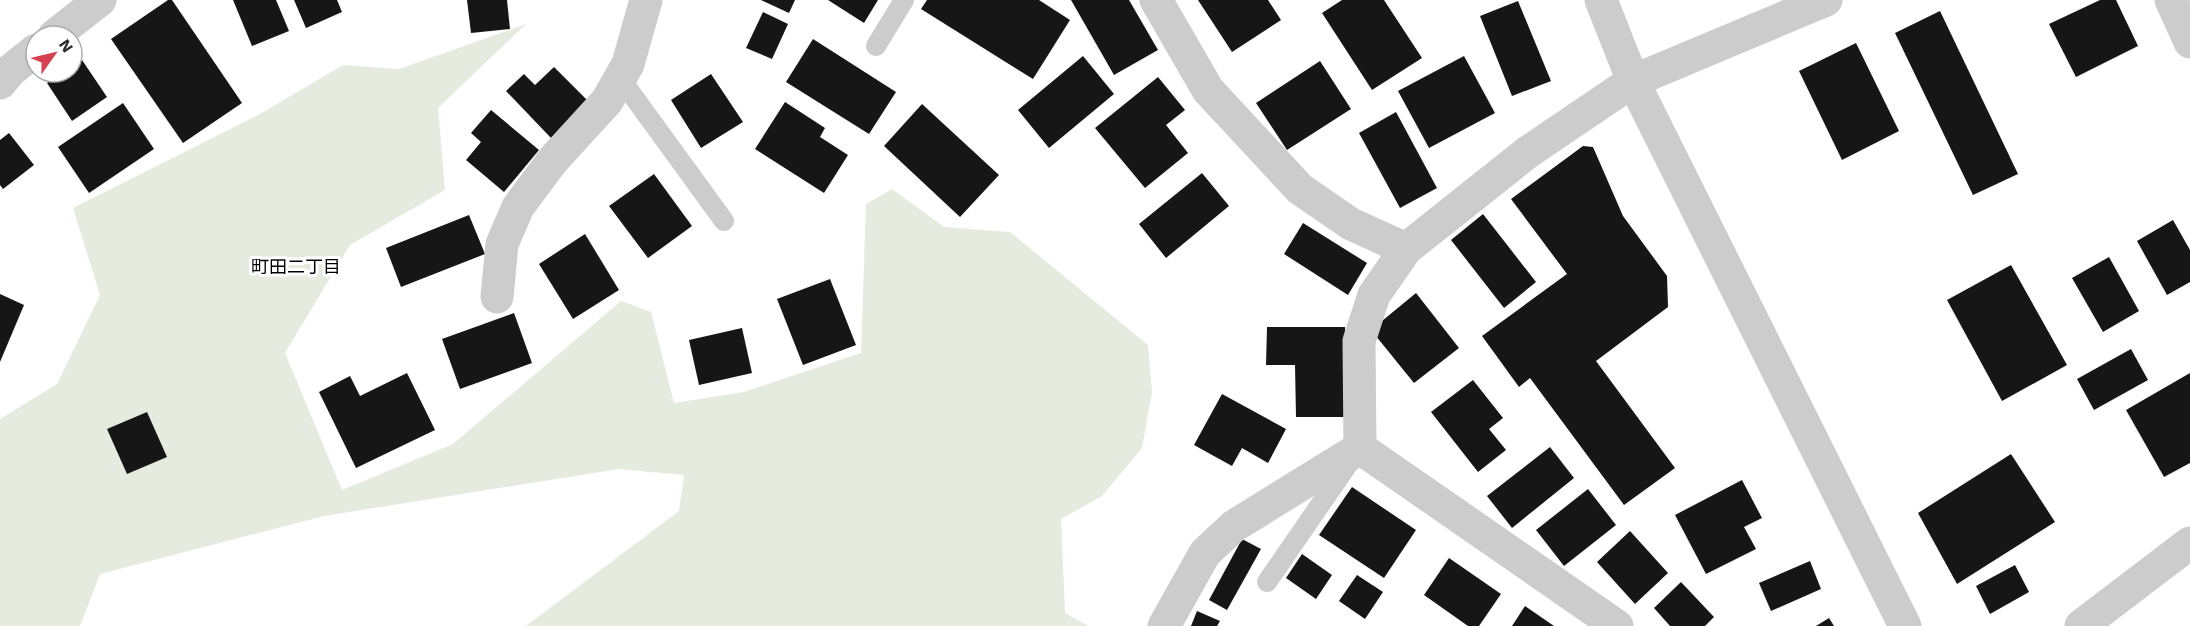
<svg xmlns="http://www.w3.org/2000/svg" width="2190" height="626" font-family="'Work Sans','Noto Sans JP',sans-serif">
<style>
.green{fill:#e5ebde}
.building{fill:#161616}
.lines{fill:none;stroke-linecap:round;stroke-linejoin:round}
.service{stroke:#ccc;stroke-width:20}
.minor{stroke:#ccc;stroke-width:33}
.tertiary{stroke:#ccc;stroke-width:33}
.labels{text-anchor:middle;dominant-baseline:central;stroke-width:6;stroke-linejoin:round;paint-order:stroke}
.neighbourhood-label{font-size:18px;fill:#000;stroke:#fff}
</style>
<rect width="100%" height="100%" fill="#fff"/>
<!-- green -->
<path class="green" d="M 526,24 L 438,108 L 445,190 L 350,245 L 285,353 L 342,490 L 453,444 L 621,301 L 651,312 L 674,403 L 744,392 L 861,353 L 866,204 L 892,189 L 944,227 L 1010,232 L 1148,345 L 1152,392 L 1142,448 L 1102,496 L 1061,519 L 1065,613 L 1088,626 L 526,626 L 679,511 L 684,475 L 619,469 L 324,516 L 100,574 L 80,626 L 0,626 L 0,419 L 57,384 L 100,295 L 73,208 L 260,114 L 343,65 L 399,69 Z"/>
<!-- building -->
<g class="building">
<path d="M 168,0 L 172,0 L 242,103 L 183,143 L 111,39 Z"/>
<path d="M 233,0 L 276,0 L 289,31 L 252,46 Z"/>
<path d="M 294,0 L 337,0 L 342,12 L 306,28 Z"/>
<path d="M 467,0 L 507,0 L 510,29 L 471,33 Z"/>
<path d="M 761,0 L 795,0 L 789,13 Z"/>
<path d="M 828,0 L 878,0 L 864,23 Z"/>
<path d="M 927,0 L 1039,0 L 1070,20 L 1033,79 L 921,9 Z"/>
<path d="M 1071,0 L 1129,0 L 1158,50 L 1114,75 Z"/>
<path d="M 1198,0 L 1268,0 L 1281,20 L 1232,52 Z"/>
<path d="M 1342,0 L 1384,0 L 1422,58 L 1372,90 L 1322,13 Z"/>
<path d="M 2100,0 L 2116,0 L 2138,46 L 2076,77 L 2049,24 Z"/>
<path d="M 1518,1 L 1551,81 L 1512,96 L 1480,16 Z"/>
<path d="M 1940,11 L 2018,174 L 1973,195 L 1895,33 Z"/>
<path d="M 763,12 L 788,24 L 772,59 L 746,48 Z"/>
<path d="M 813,39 L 896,92 L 869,134 L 786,82 Z"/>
<path d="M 1856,43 L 1899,131 L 1842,160 L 1799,71 Z"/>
<path d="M 1083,56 L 1114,94 L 1049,148 L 1018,110 Z"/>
<path d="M 1464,56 L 1495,113 L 1429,148 L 1398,91 Z"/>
<path d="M 82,60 L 107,97 L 72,121 L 47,83 L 64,72 L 72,72 L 72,67 Z"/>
<path d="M 1320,61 L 1351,109 L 1287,150 L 1256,103 Z"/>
<path d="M 554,67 L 589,102 L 551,138 L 506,91 L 524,74 L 535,85 Z"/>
<path d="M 711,74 L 743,122 L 701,148 L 671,100 Z"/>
<path d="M 1158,77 L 1185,110 L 1166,125 L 1188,153 L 1145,188 L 1095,128 Z"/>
<path d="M 785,102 L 825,128 L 820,137 L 848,155 L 824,193 L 755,149 Z"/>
<path d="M 123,103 L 154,149 L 89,193 L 58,147 Z"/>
<path d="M 922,104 L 999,175 L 960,217 L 884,146 Z"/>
<path d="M 491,110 L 539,150 L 504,192 L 466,160 L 481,142 L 471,133 Z"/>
<path d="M 1396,112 L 1437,188 L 1400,208 L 1359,133 Z"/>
<path d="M 9,133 L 34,165 L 3,189 L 0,185 L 0,140 Z"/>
<path d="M 1583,146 L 1593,147 L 1623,216 L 1667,276 L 1668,307 L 1596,361 L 1675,468 L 1624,505 L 1530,378 L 1519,387 L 1482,336 L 1567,274 L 1511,199 Z"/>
<path d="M 1202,173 L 1229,206 L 1166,258 L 1139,224 Z"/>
<path d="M 654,174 L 692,226 L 648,258 L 609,206 Z"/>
<path d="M 1483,214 L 1536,282 L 1504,308 L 1451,240 Z"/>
<path d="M 469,215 L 485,254 L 401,287 L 386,248 Z"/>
<path d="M 2173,220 L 2190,250 L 2190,282 L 2167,295 L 2137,241 Z"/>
<path d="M 1303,223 L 1367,263 L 1348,295 L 1284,254 Z"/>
<path d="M 585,234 L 619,290 L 573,319 L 539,264 Z"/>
<path d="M 2109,257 L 2139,311 L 2103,332 L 2072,278 Z"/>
<path d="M 2011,265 L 2067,365 L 2002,401 L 1947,300 Z"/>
<path d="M 830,279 L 856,345 L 803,365 L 777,299 Z"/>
<path d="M 1416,293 L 1459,348 L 1414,383 L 1371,330 Z"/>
<path d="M 0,294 L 24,305 L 0,362 Z"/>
<path d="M 514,313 L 532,363 L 460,389 L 442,339 Z"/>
<path d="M 1267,327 L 1345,327 L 1346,417 L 1296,417 L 1295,365 L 1266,365 Z"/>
<path d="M 742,328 L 752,373 L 699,385 L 689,340 Z"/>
<path d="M 2131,349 L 2148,380 L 2094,410 L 2077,379 Z"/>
<path d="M 407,373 L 435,430 L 356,468 L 319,392 L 350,376 L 360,396 Z"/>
<path d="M 2190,373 L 2190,463 L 2164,477 L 2126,410 Z"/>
<path d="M 1473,380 L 1503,418 L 1489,429 L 1506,450 L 1478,472 L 1431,412 Z"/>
<path d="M 1222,394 L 1286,429 L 1268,463 L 1242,448 L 1232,466 L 1194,445 Z"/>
<path d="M 147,412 L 167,457 L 127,474 L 107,429 Z"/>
<path d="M 1550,447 L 1574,478 L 1512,528 L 1487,496 Z"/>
<path d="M 2011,454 L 2055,522 L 1957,584 L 1918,513 Z"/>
<path d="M 1742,480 L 1762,518 L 1744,527 L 1756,549 L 1706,574 L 1675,515 Z"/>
<path d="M 1352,487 L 1416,530 L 1384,578 L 1319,535 Z"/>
<path d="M 1588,489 L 1616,525 L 1564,566 L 1536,530 Z"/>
<path d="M 1630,531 L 1668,573 L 1635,604 L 1597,562 Z"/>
<path d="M 1242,539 L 1261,549 L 1227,610 L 1209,600 Z"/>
<path d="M 1302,554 L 1332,575 L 1316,599 L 1286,578 Z"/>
<path d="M 1449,558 L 1501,594 L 1479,626 L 1468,626 L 1424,595 Z"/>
<path d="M 1810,561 L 1821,589 L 1771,611 L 1759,583 Z"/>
<path d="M 2015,565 L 2029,592 L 1990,614 L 1976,586 Z"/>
<path d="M 1357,575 L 1383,592 L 1365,619 L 1339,601 Z"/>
<path d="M 1681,582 L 1714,617 L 1705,626 L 1670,626 L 1654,608 Z"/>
<path d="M 1525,606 L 1554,626 L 1512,626 Z"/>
<path d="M 1197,611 L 1220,621 L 1217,626 L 1191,626 Z"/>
<path d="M 1829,618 L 1834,626 L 1816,626 Z"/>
</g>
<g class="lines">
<!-- service -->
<g class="service">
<path d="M 876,46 L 904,0"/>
<path d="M 620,78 L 724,221"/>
<path d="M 1267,582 L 1351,460"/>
</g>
<!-- minor -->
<g class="minor">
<path d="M 1156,0 L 1208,90 L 1300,189 L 1351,224 L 1406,249"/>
<path d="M 2171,0 L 2190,42"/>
<path d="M 54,36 L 100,0"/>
<path d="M 0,83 L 11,70 L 36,50"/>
<path d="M 497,297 L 502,244 L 518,207 L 553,160 L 607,101 L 628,64 L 646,0"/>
<path d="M 1360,448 L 1359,341 L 1374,295 L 1406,249 L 1528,152 L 1633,81 L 1826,0"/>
<path d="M 1360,448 L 1617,626"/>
<path d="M 1164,626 L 1205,553 L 1234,526 L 1360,448"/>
<path d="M 2081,626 L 2190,543"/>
</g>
<!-- tertiary -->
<path class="tertiary" d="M 1601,0 L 1633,81 L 1905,626"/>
</g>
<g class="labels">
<!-- neighbourhood labels -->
<g class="neighbourhood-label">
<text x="296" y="266">町田二丁目</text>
</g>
</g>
<!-- north arrow -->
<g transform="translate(54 54) rotate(56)"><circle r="28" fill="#ffffff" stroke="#acacac" stroke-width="1.5"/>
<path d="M0-4.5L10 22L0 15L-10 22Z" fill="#d64151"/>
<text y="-9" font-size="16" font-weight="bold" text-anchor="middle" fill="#2f2f2f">N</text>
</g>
</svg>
